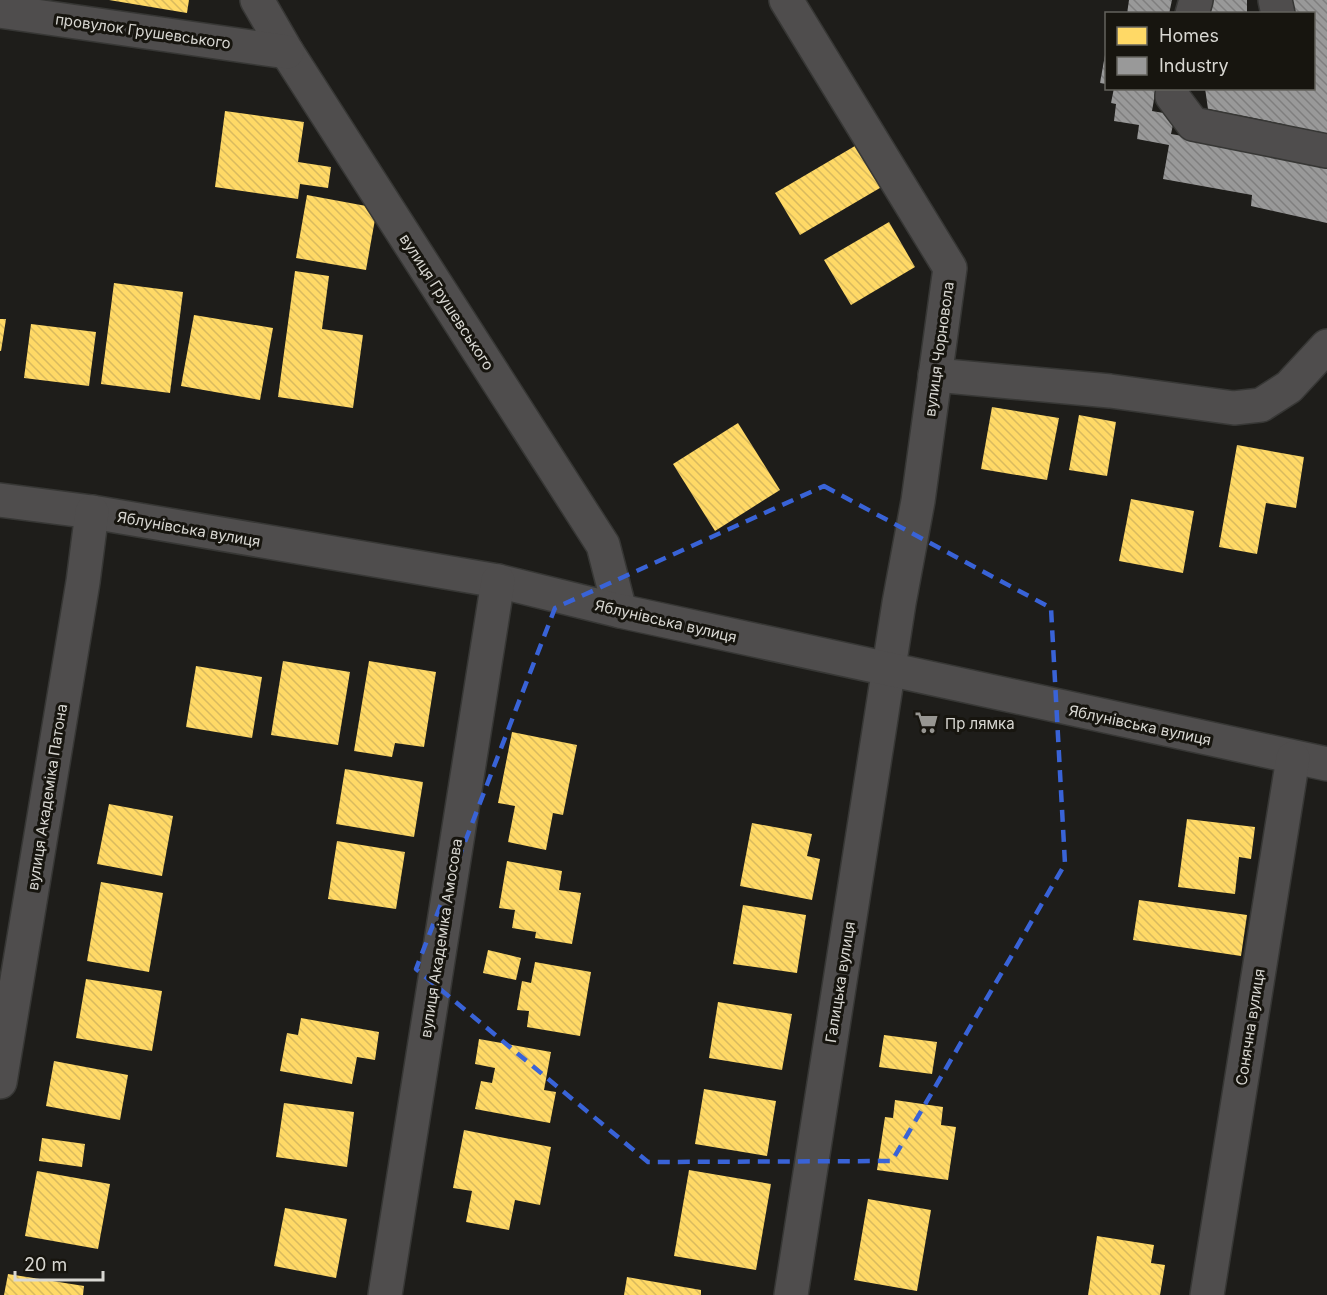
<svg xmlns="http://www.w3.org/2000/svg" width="1327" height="1295" font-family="Inter,sans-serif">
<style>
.homes{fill:url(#homes-back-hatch)}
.industry{fill:url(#industry-back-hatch)}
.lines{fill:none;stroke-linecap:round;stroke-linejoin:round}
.minor-casing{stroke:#373735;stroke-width:36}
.minor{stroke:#4f4d4d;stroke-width:33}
.marked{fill:none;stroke:#3963d7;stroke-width:4.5;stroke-dasharray:12 8;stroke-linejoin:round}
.labels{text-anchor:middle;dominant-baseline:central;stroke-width:6;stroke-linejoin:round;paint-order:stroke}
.street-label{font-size:15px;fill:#d8d7d2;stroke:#17150f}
.poi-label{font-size:15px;fill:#d8d7d2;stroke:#17150f;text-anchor:start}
</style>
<defs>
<pattern id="homes-back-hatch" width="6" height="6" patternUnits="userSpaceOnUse" patternTransform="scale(1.5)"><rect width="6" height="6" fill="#ffd966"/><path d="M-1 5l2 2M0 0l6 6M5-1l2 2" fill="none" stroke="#d9ba5e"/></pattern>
<pattern id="industry-back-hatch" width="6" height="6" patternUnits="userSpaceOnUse" patternTransform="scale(1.5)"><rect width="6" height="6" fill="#999"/><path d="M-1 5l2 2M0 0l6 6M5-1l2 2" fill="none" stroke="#7f7e7e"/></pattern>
</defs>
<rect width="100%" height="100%" fill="#1e1d1a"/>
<!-- homes -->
<g class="homes">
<path d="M 109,0 L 189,0 L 187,13 Z"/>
<path d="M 225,111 L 304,122 L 298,162 L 331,167 L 328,188 L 300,184 L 298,199 L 215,187 Z"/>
<path d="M 860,143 L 885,185 L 800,235 L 775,193 Z"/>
<path d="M 307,195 L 377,208 L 366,270 L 296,258 Z"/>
<path d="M 889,222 L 915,267 L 851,305 L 824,260 Z"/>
<path d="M 295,271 L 329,276 L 322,329 L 363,335 L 353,408 L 278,397 Z"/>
<path d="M 114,283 L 183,292 L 170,393 L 101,384 Z"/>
<path d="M 194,315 L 273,328 L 260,400 L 181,386 Z"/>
<path d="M 0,319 L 6,319 L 1,351 L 0,351 Z"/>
<path d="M 31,324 L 96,332 L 89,386 L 24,378 Z"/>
<path d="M 992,407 L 1059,418 L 1047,480 L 981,469 Z"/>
<path d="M 1079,415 L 1116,422 L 1107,476 L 1069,470 Z"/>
<path d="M 738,423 L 780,490 L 715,531 L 673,464 Z"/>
<path d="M 1237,445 L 1304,457 L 1296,508 L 1266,503 L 1257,554 L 1219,547 Z"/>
<path d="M 1131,499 L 1194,511 L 1183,573 L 1119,561 Z"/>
<path d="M 283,661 L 350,672 L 338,745 L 271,735 Z"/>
<path d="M 369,661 L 436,672 L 424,747 L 395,743 L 392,757 L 354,751 Z"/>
<path d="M 196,666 L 262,677 L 252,738 L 186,727 Z"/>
<path d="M 512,732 L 577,745 L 563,815 L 553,813 L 546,850 L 508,842 L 515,806 L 498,803 Z"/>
<path d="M 345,769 L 423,782 L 414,837 L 336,824 Z"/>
<path d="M 109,804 L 173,816 L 162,876 L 97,864 Z"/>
<path d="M 1187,819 L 1255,827 L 1251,859 L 1239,857 L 1235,894 L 1178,887 Z"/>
<path d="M 752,823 L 812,834 L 807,856 L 820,859 L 812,900 L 740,886 Z"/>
<path d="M 337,841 L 405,852 L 396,909 L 328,899 Z"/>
<path d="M 507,861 L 562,871 L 559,890 L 581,893 L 572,944 L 535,938 L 536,932 L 512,928 L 515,910 L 499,908 Z"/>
<path d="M 101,882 L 163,893 L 149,972 L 87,961 Z"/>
<path d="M 1139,900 L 1247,915 L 1241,956 L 1133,940 Z"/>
<path d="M 743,905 L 806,915 L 797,973 L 733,964 Z"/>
<path d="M 488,950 L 521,958 L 516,980 L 483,973 Z"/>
<path d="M 535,962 L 591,972 L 580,1036 L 527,1027 L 529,1011 L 517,1010 L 522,981 L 531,983 Z"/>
<path d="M 86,979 L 162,991 L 152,1051 L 76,1038 Z"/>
<path d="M 718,1002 L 792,1014 L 782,1070 L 709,1058 Z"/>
<path d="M 301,1018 L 379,1032 L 375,1060 L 357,1057 L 352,1084 L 280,1071 L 287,1033 L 298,1035 Z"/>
<path d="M 884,1035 L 937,1042 L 932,1074 L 879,1067 Z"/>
<path d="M 479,1039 L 551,1052 L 544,1090 L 556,1092 L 550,1123 L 475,1109 L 481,1081 L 492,1083 L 495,1068 L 475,1064 Z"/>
<path d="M 54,1061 L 128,1075 L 120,1120 L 46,1106 Z"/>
<path d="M 704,1089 L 776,1101 L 767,1156 L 695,1144 Z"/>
<path d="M 895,1100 L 943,1107 L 941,1125 L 956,1127 L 948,1180 L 877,1170 L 885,1117 L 893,1118 Z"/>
<path d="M 284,1103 L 354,1112 L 347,1167 L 276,1157 Z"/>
<path d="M 464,1130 L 551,1147 L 540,1205 L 515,1200 L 509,1230 L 466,1222 L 472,1191 L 453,1188 Z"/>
<path d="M 42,1138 L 85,1144 L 82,1167 L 39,1161 Z"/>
<path d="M 689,1170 L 771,1184 L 756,1270 L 674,1256 Z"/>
<path d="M 37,1171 L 110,1184 L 98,1249 L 25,1236 Z"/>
<path d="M 868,1199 L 931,1210 L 917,1291 L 854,1280 Z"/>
<path d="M 285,1208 L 347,1219 L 336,1278 L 274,1266 Z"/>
<path d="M 1097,1236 L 1154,1245 L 1151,1263 L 1165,1265 L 1160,1295 L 1088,1295 Z"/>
<path d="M 8,1274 L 84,1286 L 83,1295 L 4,1295 Z"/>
<path d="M 627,1277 L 701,1290 L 701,1295 L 624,1295 Z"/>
</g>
<!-- industry -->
<g class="industry">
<path d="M 1129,0 L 1172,0 L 1169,14 L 1127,14 Z"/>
<path d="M 1205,0 L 1247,0 L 1247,14 L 1203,14 Z"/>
<path d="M 1292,0 L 1327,0 L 1327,134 L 1309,134 L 1283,124 L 1208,109 L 1205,88 L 1314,88 L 1314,14 L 1296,14 Z"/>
<path d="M 1105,55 L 1106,55 L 1106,84 L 1100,83 Z"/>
<path d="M 1114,88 L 1156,88 L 1152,111 L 1175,115 L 1171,134 L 1327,161 L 1327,223 L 1251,206 L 1252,195 L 1163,179 L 1169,145 L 1137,139 L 1139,125 L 1114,121 L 1116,104 L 1111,103 Z"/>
</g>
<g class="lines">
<defs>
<g id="minor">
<path d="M 257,0 L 287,52 L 603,545 L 620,611"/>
<path d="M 786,0 L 950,268 L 918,501 L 899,603 L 791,1295"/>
<path d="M 1275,0 L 1278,14"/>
<path d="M 0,11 L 287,52"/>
<path d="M 1192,14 L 1196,0"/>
<path d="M 1173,88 L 1172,96 L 1193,124 L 1327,151"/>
<path d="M 935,375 L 1110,391 L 1234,408 L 1261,405 L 1289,387 L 1327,346"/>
<path d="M 0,500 L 92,512 L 498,581 L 620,611 L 1327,764"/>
<path d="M 0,1082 L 83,582 L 92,512"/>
<path d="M 385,1295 L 498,581"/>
<path d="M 1207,1295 L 1293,758"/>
</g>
</defs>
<!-- minor casing -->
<use href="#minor" class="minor-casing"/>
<!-- minor -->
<use href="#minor" class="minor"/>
</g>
<!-- marked area -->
<path class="marked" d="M 824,486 L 1051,608 L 1065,864 L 892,1161 L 648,1162 L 416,969 L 555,608 Z"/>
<!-- icons -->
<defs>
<symbol id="supermarket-bare" viewBox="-9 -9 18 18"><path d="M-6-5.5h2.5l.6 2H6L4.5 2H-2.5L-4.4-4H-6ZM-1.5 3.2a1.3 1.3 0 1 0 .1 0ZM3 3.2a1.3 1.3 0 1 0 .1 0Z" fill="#979692" stroke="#17150f" stroke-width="2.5" paint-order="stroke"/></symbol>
</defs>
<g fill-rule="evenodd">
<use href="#supermarket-bare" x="910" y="706" width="33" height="33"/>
</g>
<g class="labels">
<!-- street labels -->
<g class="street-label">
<text transform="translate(143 31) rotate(8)">провулок Грушевського</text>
<text transform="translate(447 302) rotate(57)">вулиця Грушевського</text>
<text transform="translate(939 349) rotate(-82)">вулиця Чорновола</text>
<text transform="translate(189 529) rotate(10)">Яблунівська вулиця</text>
<text transform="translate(666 621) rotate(13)">Яблунівська вулиця</text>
<text transform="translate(1140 725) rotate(12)">Яблунівська вулиця</text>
<text transform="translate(47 797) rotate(-81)">вулиця Академіка Патона</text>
<text transform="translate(441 938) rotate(-81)">вулиця Академіка Амосова</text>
<text transform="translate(840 982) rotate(-81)">Галицька вулиця</text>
<text transform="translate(1250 1027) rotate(-81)">Сонячна вулиця</text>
</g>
<!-- poi labels -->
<g class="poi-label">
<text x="945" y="723">Пр лямка</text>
</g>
</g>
<!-- legend -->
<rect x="1105" y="12" width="210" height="78" fill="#17150f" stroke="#64635d" stroke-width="1.5"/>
<rect x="1117" y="27" width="30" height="18" fill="#ffd966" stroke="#64635d" stroke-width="1.5"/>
<text x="1159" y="42" font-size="18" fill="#d8d7d2">Homes</text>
<rect x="1117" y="57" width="30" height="18" fill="#999999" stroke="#64635d" stroke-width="1.5"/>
<text x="1159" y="72" font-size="18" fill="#d8d7d2">Industry</text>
<!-- scale -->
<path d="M15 1271v9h88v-9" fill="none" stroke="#d8d7d2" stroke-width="3"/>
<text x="24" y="1271" font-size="18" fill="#d8d7d2" stroke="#17150f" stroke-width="4.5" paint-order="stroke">20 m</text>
</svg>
